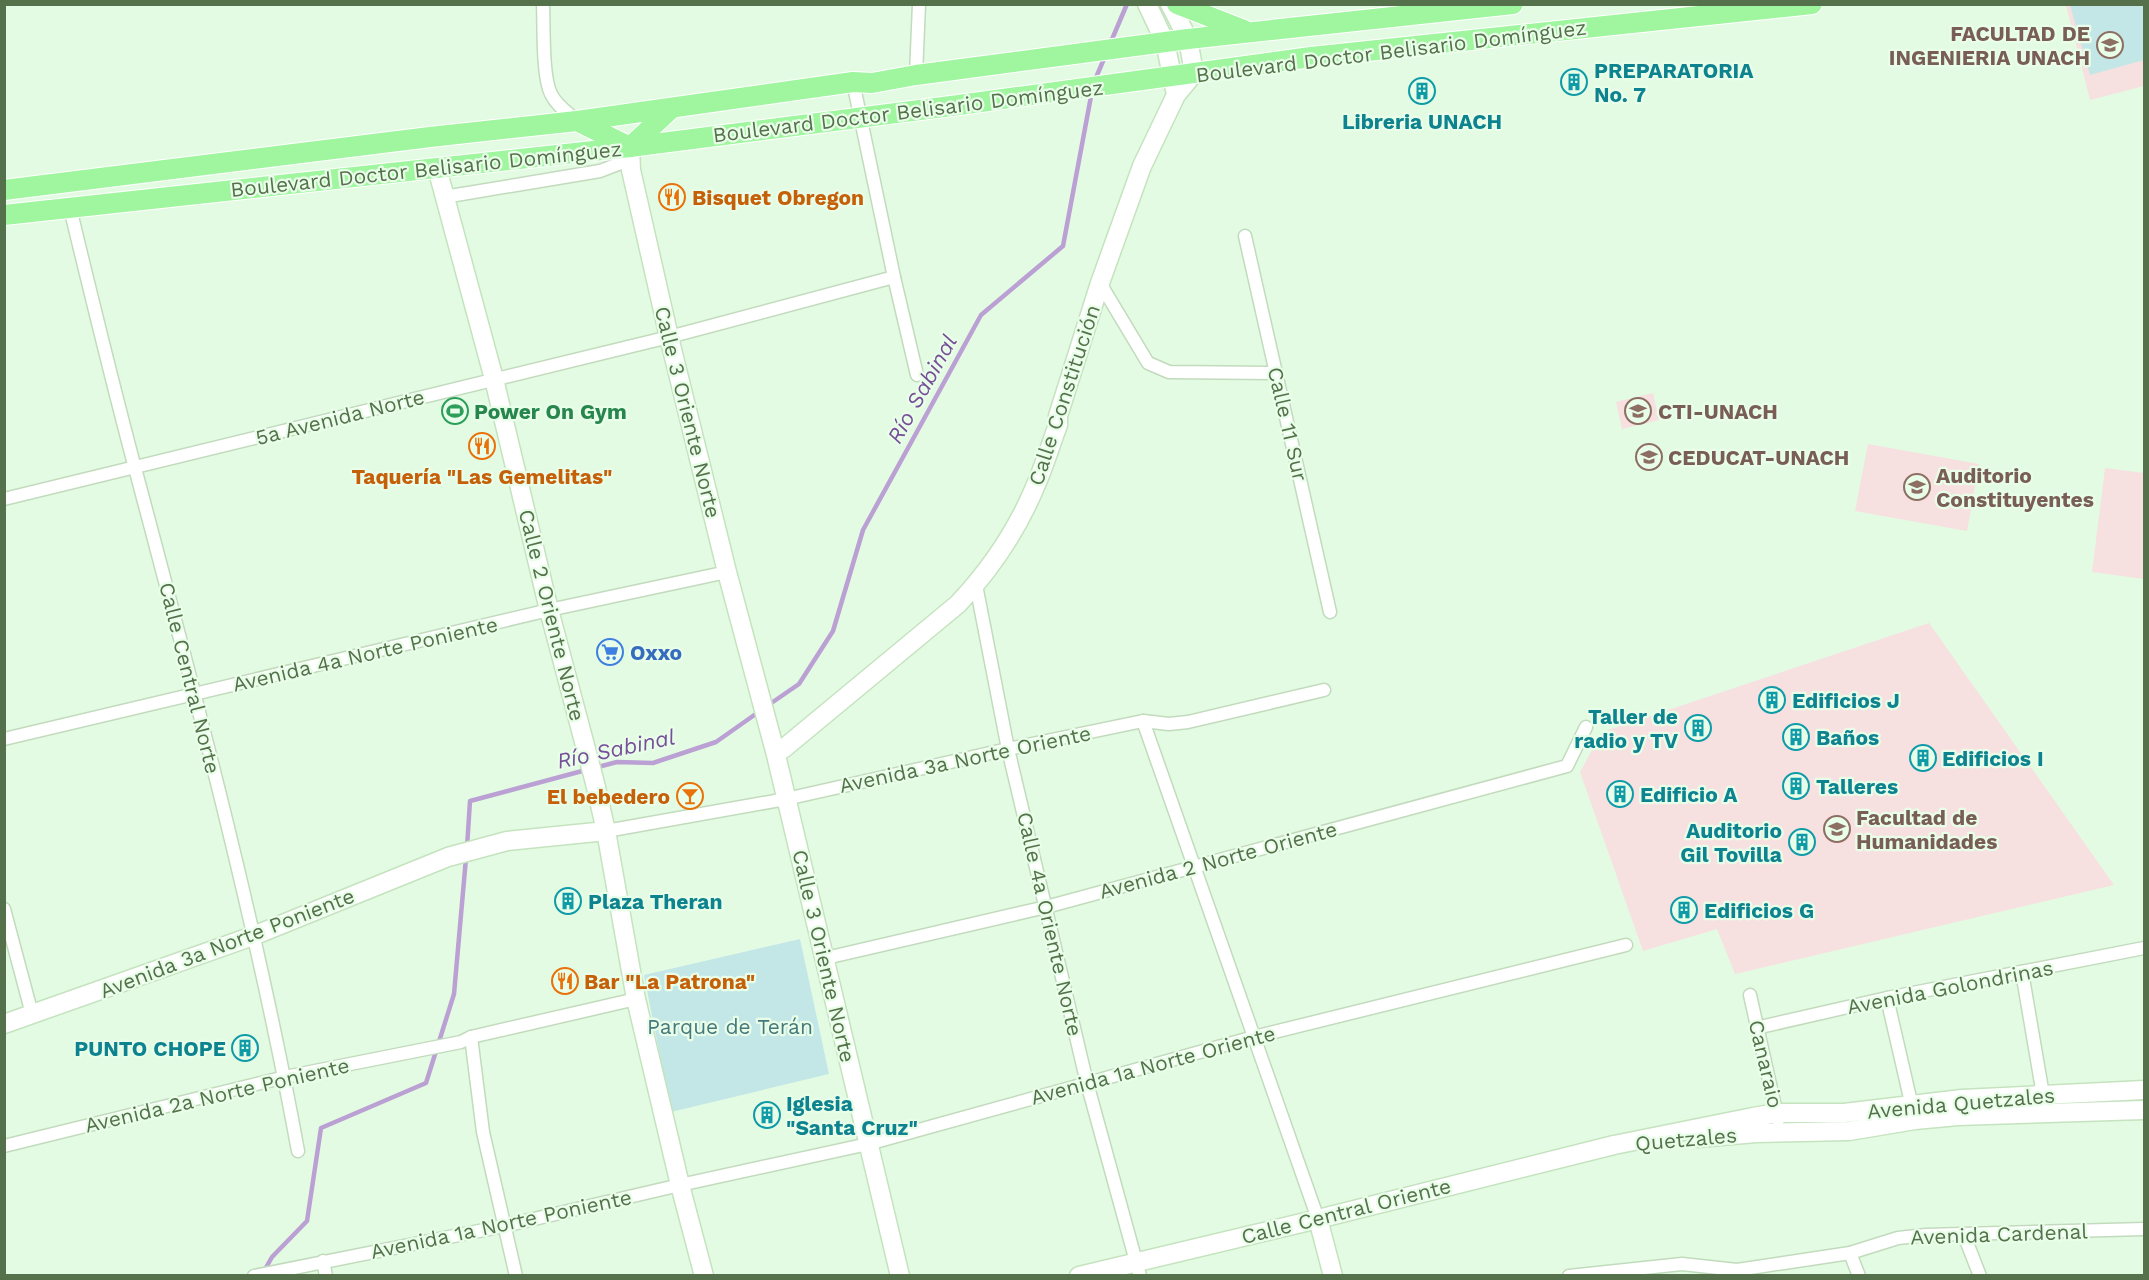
<svg xmlns="http://www.w3.org/2000/svg" width="2149" height="1280" font-family="'Work Sans',sans-serif">
<style>
.education{fill:#f7e0e0}
.green{fill:#c3e7e6}
.lines{fill:none;stroke-linecap:round;stroke-linejoin:round}
.stream{stroke:#bba0d4;stroke-width:4.5}
.street-casing{stroke:#c2dbbd;stroke-width:15}
.secondary-casing{stroke:#c4e3be;stroke-width:21}
.primary-casing{stroke:#fff;stroke-width:22}
.street{stroke:#fff;stroke-width:12}
.secondary{stroke:#fff;stroke-width:18}
.primary{stroke:#9ff69f;stroke-width:20}
.labels{text-anchor:middle;dominant-baseline:central;stroke-width:4.5;stroke-linejoin:round;paint-order:stroke}
.education-label{font-size:21px;font-weight:bold;fill:#785e54;stroke:#e9fee9;text-anchor:start}
.street-label{font-size:21px;fill:#55714b;stroke:#e9fee9}
.culture-label{font-size:21px;font-weight:bold;fill:#0d838f;stroke:#e9fee9;text-anchor:start}
.food-label{font-size:21px;font-weight:bold;fill:#c56008;stroke:#e9fee9;text-anchor:start}
.leisure-label{font-size:21px;font-weight:bold;fill:#27864d;stroke:#e9fee9;text-anchor:start}
.shop-label{font-size:21px;font-weight:bold;fill:#366cbe;stroke:#e9fee9;text-anchor:start}
.park-label{font-size:21px;fill:#46797c;stroke:#e9fee9}
.water-label{font-size:22px;font-style:italic;fill:#764f98;stroke:#e9fee9}
</style>
<rect width="100%" height="100%" fill="#e4fbe3"/>
<!-- education -->
<g class="education">
<path d="M 2066,5 L 2144,5 L 2144,86 L 2090,100 Z"/>
<path d="M 1653,393 L 1659,420 L 1622,429 L 1616,402 Z"/>
<path d="M 1868,444 L 1979,464 L 1967,531 L 1855,511 Z"/>
<path d="M 2105,468 L 2144,473 L 2144,579 L 2092,572 Z"/>
<path d="M 1929,623 L 2114,885 L 1735,974 L 1717,929 L 1643,951 L 1580,772 L 1602,732 Z"/>
</g>
<!-- green -->
<g class="green">
<path d="M 2070,5 L 2144,5 L 2144,60 L 2090,75 Z"/>
<path d="M 800,939 L 829,1074 L 671,1112 L 644,975 Z"/>
</g>
<g class="lines">
<!-- stream -->
<g class="stream">
<path d="M 1110,44 L 1127,4"/>
<path d="M 1095,80 L 1106,54"/>
<path d="M 767,706 L 799,684 L 833,631 L 863,530 L 981,315 L 1063,246 L 1092,91"/>
<path d="M 594,768 L 617,762 L 653,763 L 716,742 L 760,711"/>
<path d="M 467,847 L 470,801 L 586,770"/>
<path d="M 264,1271 L 272,1257 L 307,1221 L 321,1128 L 426,1083 L 454,994 L 466,858"/>
</g>
<defs>
<g id="street">
<path d="M 543,4 C 544,26 542,76 551,94 C 556,105 568,113 577,121"/>
<path d="M 916,75 L 919,4"/>
<path d="M 853,82 L 894,277 L 917,375"/>
<path d="M 444,197 L 600,171 L 621,163 L 629,148"/>
<path d="M 70,208 C 91,295 112,382 135,468 C 195,694 256,921 298,1151"/>
<path d="M 1245,236 L 1330,612"/>
<path d="M 1100,283 L 1148,363 L 1169,372 L 1277,373"/>
<path d="M 4,499 L 669,337 L 894,277"/>
<path d="M 976,585 L 1008,749 L 1087,1083 L 1140,1276"/>
<path d="M 1143,721 L 1318,1219"/>
<path d="M 4,739 L 549,610 L 727,572"/>
<path d="M 606,831 L 786,799 L 1008,749 L 1143,721 L 1169,724 L 1188,722 L 1324,690"/>
<path d="M 4,909 L 32,1014"/>
<path d="M 826,958 L 1046,907 L 1567,766 L 1586,727"/>
<path d="M 2022,972 L 2043,1095"/>
<path d="M 1750,995 L 1778,1120"/>
<path d="M 1887,998 L 1913,1111"/>
<path d="M 1756,1028 L 1887,998 L 2144,948"/>
<path d="M 471,1037 L 483,1132 L 516,1276"/>
<path d="M 4,1146 L 285,1077 L 461,1042 L 471,1037 L 636,999"/>
<path d="M 1964,1235 L 1980,1276"/>
<path d="M 1850,1253 L 1859,1276"/>
<path d="M 323,1261 L 326,1276"/>
<path d="M 254,1276 L 504,1226 L 680,1185 L 868,1144 L 1254,1037 L 1626,945"/>
<path d="M 1569,1276 L 1682,1264 L 1737,1270 L 1850,1253 L 1898,1238 L 1926,1235 L 2144,1229"/>
</g>
<g id="secondary">
<path d="M 1147,4 L 1165,42 L 1175,90"/>
<path d="M 630,147 L 631,170 L 669,337 L 727,572 L 776,755 L 900,1276"/>
<path d="M 437,168 L 494,379 L 549,610 L 595,783 L 606,831 L 636,999 L 680,1185 L 704,1276"/>
<path d="M 783,749 L 958,604 C 990,570 1017,530 1035,487 C 1044,467 1050,446 1058,425 L 1058,416 L 1100,283 L 1142,166 L 1176,95 L 1194,73 L 1188,39 L 1170,4"/>
<path d="M 4,1024 L 253,936 L 448,857 L 507,841 L 606,831"/>
<path d="M 1698,1138 L 1756,1133 L 1849,1131 L 1915,1120 L 1958,1116 L 2144,1110"/>
<path d="M 1318,1219 L 1333,1276"/>
<path d="M 1079,1276 L 1318,1219 L 1614,1145 L 1753,1117 L 1777,1113 L 1844,1113 L 1962,1099 L 2144,1090"/>
</g>
<g id="primary">
<path d="M 1177,4 L 1244,30"/>
<path d="M 577,121 L 630,147 L 672,108"/>
<path d="M 4,190 L 430,137 L 577,121 L 853,82 L 872,83 L 916,75 L 1188,39 L 1513,4"/>
<path d="M 4,215 L 630,147 L 959,105 L 1311,57 L 1812,4"/>
</g>
</defs>
<!-- street casing -->
<use href="#street" class="street-casing"/>
<!-- secondary casing -->
<use href="#secondary" class="secondary-casing"/>
<!-- primary casing -->
<use href="#primary" class="primary-casing"/>
<!-- street -->
<use href="#street" class="street"/>
<!-- secondary -->
<use href="#secondary" class="secondary"/>
<!-- primary -->
<use href="#primary" class="primary"/>
</g>
<!-- icons -->
<defs>
<symbol id="university-ring" viewBox="-11 -11 22 22"><circle r="9.5" fill="#e9fee9" stroke="#8d6e63" stroke-width="1.5"/><path d="M0-5L7-2L0 1L-7-2ZM-4 1L0 2.5L4 1V4Q0 6-4 4Z" fill="#8d6e63"/></symbol>
<symbol id="building-ring" viewBox="-11 -11 22 22"><circle r="9.5" fill="#e9fee9" stroke="#0f9aa8" stroke-width="1.5"/><path d="M-4-6H4V6H1V3H-1V6H-4ZM-2.5-4.3h1.7v1.8h-1.7ZM.8-4.3h1.7v1.8H.8ZM-2.5-1h1.7V.8h-1.7ZM.8-1h1.7V.8H.8Z" fill="#0f9aa8"/></symbol>
<symbol id="restaurant-ring" viewBox="-11 -11 22 22"><circle r="9.5" fill="#e9fee9" stroke="#e8710a" stroke-width="1.5"/><path d="M-5-6h1v4h1v-4h1v4h1v-4h1v5L-1.5 .5V6h-2V.5L-5-1ZM5-6V6H3V1.5H1.5Q1.5-4 5-6Z" fill="#e8710a"/></symbol>
<symbol id="stadium-ring" viewBox="-11 -11 22 22"><circle r="9.5" fill="#e9fee9" stroke="#2e9e5b" stroke-width="1.5"/><path d="M0-5a6.5 5 0 1 0 0 10a6.5 5 0 1 0 0-10ZM-3.5-1.8h7v3.6h-7Z" fill="#2e9e5b"/></symbol>
<symbol id="supermarket-ring" viewBox="-11 -11 22 22"><circle r="9.5" fill="#e9fee9" stroke="#3f7fe0" stroke-width="1.5"/><path d="M-6-5.5h2.5l.6 2H6L4.5 2H-2.5L-4.4-4H-6ZM-1.5 3.2a1.3 1.3 0 1 0 .1 0ZM3 3.2a1.3 1.3 0 1 0 .1 0Z" fill="#3f7fe0"/></symbol>
<symbol id="bar-ring" viewBox="-11 -11 22 22"><circle r="9.5" fill="#e9fee9" stroke="#e8710a" stroke-width="1.5"/><path d="M-6-5H6L.8 .8V4.5H3.5V6h-7V4.5H-.8V.8Z" fill="#e8710a"/></symbol>
<symbol id="school-ring" viewBox="-11 -11 22 22"><circle r="9.5" fill="#e9fee9" stroke="#8d6e63" stroke-width="1.5"/><path d="M0-5L7-2L0 1L-7-2ZM-4 1L0 2.5L4 1V4Q0 6-4 4Z" fill="#8d6e63"/></symbol>
</defs>
<g fill-rule="evenodd">
<use href="#university-ring" x="2095" y="30" width="30" height="30"/>
<use href="#building-ring" x="1559" y="67" width="30" height="30"/>
<use href="#building-ring" x="1407" y="76" width="30" height="30"/>
<use href="#restaurant-ring" x="657" y="182" width="30" height="30"/>
<use href="#stadium-ring" x="440" y="396" width="30" height="30"/>
<use href="#university-ring" x="1623" y="396" width="30" height="30"/>
<use href="#restaurant-ring" x="467" y="431" width="30" height="30"/>
<use href="#university-ring" x="1634" y="442" width="30" height="30"/>
<use href="#university-ring" x="1902" y="472" width="30" height="30"/>
<use href="#supermarket-ring" x="595" y="637" width="30" height="30"/>
<use href="#building-ring" x="1757" y="685" width="30" height="30"/>
<use href="#building-ring" x="1683" y="713" width="30" height="30"/>
<use href="#building-ring" x="1781" y="722" width="30" height="30"/>
<use href="#building-ring" x="1908" y="743" width="30" height="30"/>
<use href="#building-ring" x="1781" y="771" width="30" height="30"/>
<use href="#building-ring" x="1605" y="779" width="30" height="30"/>
<use href="#bar-ring" x="675" y="781" width="30" height="30"/>
<use href="#school-ring" x="1822" y="814" width="30" height="30"/>
<use href="#building-ring" x="1787" y="827" width="30" height="30"/>
<use href="#building-ring" x="553" y="886" width="30" height="30"/>
<use href="#building-ring" x="1669" y="895" width="30" height="30"/>
<use href="#restaurant-ring" x="550" y="966" width="30" height="30"/>
<use href="#building-ring" x="230" y="1033" width="30" height="30"/>
<use href="#building-ring" x="752" y="1100" width="30" height="30"/>
</g>
<g class="labels">
<!-- education labels -->
<g class="education-label">
<text x="2090" y="33" text-anchor="end">FACULTAD DE<tspan x="2090" dy="24">INGENIERIA UNACH</tspan></text>
<text x="1658" y="411">CTI-UNACH</text>
<text x="1668" y="457">CEDUCAT-UNACH</text>
<text x="1936" y="475">Auditorio<tspan x="1936" dy="24">Constituyentes</tspan></text>
<text x="1856" y="817">Facultad de<tspan x="1856" dy="24">Humanidades</tspan></text>
</g>
<!-- street labels -->
<g class="street-label">
<text transform="translate(1391 51) rotate(-7)">Boulevard Doctor Belisario Domínguez</text>
<text transform="translate(908 111) rotate(-7)">Boulevard Doctor Belisario Domínguez</text>
<text transform="translate(426 169) rotate(-6)">Boulevard Doctor Belisario Domínguez</text>
<text transform="translate(1064 395) rotate(-72)">Calle Constitución</text>
<text transform="translate(688 412) rotate(76)">Calle 3 Oriente Norte</text>
<text transform="translate(340 417) rotate(-14)">5a Avenida Norte</text>
<text transform="translate(1288 424) rotate(77)">Calle 11 Sur</text>
<text transform="translate(552 615) rotate(76)">Calle 2 Oriente Norte</text>
<text transform="translate(365 654) rotate(-13)">Avenida 4a Norte Poniente</text>
<text transform="translate(190 678) rotate(76)">Calle Central Norte</text>
<text transform="translate(965 759) rotate(-12)">Avenida 3a Norte Oriente</text>
<text transform="translate(1218 860) rotate(-15)">Avenida 2 Norte Oriente</text>
<text transform="translate(1050 924) rotate(77)">Calle 4a Oriente Norte</text>
<text transform="translate(227 943) rotate(-21)">Avenida 3a Norte Poniente</text>
<text transform="translate(824 956) rotate(77)">Calle 3 Oriente Norte</text>
<text transform="translate(1950 987) rotate(-11)">Avenida Golondrinas</text>
<text transform="translate(1766 1064) rotate(77)">Canaraio</text>
<text transform="translate(1153 1065) rotate(-15)">Avenida 1a Norte Oriente</text>
<text transform="translate(217 1095) rotate(-13)">Avenida 2a Norte Poniente</text>
<text transform="translate(1961 1103) rotate(-5)">Avenida Quetzales</text>
<text transform="translate(1686 1139) rotate(-5)">Quetzales</text>
<text transform="translate(1346 1211) rotate(-14)">Calle Central Oriente</text>
<text transform="translate(501 1224) rotate(-12)">Avenida 1a Norte Poniente</text>
<text transform="translate(1999 1234) rotate(-2)">Avenida Cardenal</text>
</g>
<!-- culture labels -->
<g class="culture-label">
<text x="1594" y="70">PREPARATORIA<tspan x="1594" dy="24">No. 7</tspan></text>
<text x="1422" y="121" text-anchor="middle">Libreria UNACH</text>
<text x="1792" y="700">Edificios J</text>
<text x="1678" y="716" text-anchor="end">Taller de<tspan x="1678" dy="24">radio y TV</tspan></text>
<text x="1816" y="737">Baños</text>
<text x="1942" y="758">Edificios I</text>
<text x="1816" y="786">Talleres</text>
<text x="1640" y="794">Edificio A</text>
<text x="1782" y="830" text-anchor="end">Auditorio<tspan x="1782" dy="24">Gil Tovilla</tspan></text>
<text x="588" y="901">Plaza Theran</text>
<text x="1704" y="910">Edificios G</text>
<text x="226" y="1048" text-anchor="end">PUNTO CHOPE</text>
<text x="786" y="1103">Iglesia<tspan x="786" dy="24">"Santa Cruz"</tspan></text>
</g>
<!-- food labels -->
<g class="food-label">
<text x="692" y="197">Bisquet Obregon</text>
<text x="482" y="476" text-anchor="middle">Taquería "Las Gemelitas"</text>
<text x="670" y="796" text-anchor="end">El bebedero</text>
<text x="584" y="981">Bar "La Patrona"</text>
</g>
<!-- leisure labels -->
<g class="leisure-label">
<text x="474" y="411">Power On Gym</text>
</g>
<!-- shop labels -->
<g class="shop-label">
<text x="630" y="652">Oxxo</text>
</g>
<!-- park labels -->
<g class="park-label">
<text x="730" y="1026">Parque de Terán</text>
</g>
<!-- water labels -->
<g class="water-label">
<text transform="translate(922 389) rotate(-61)">Río Sabinal</text>
<text transform="translate(616 749) rotate(-12)">Río Sabinal</text>
</g>
</g>
<!-- border -->
<rect width="2149" height="1280" fill="none" stroke="#55714b" stroke-width="12"/>
</svg>
